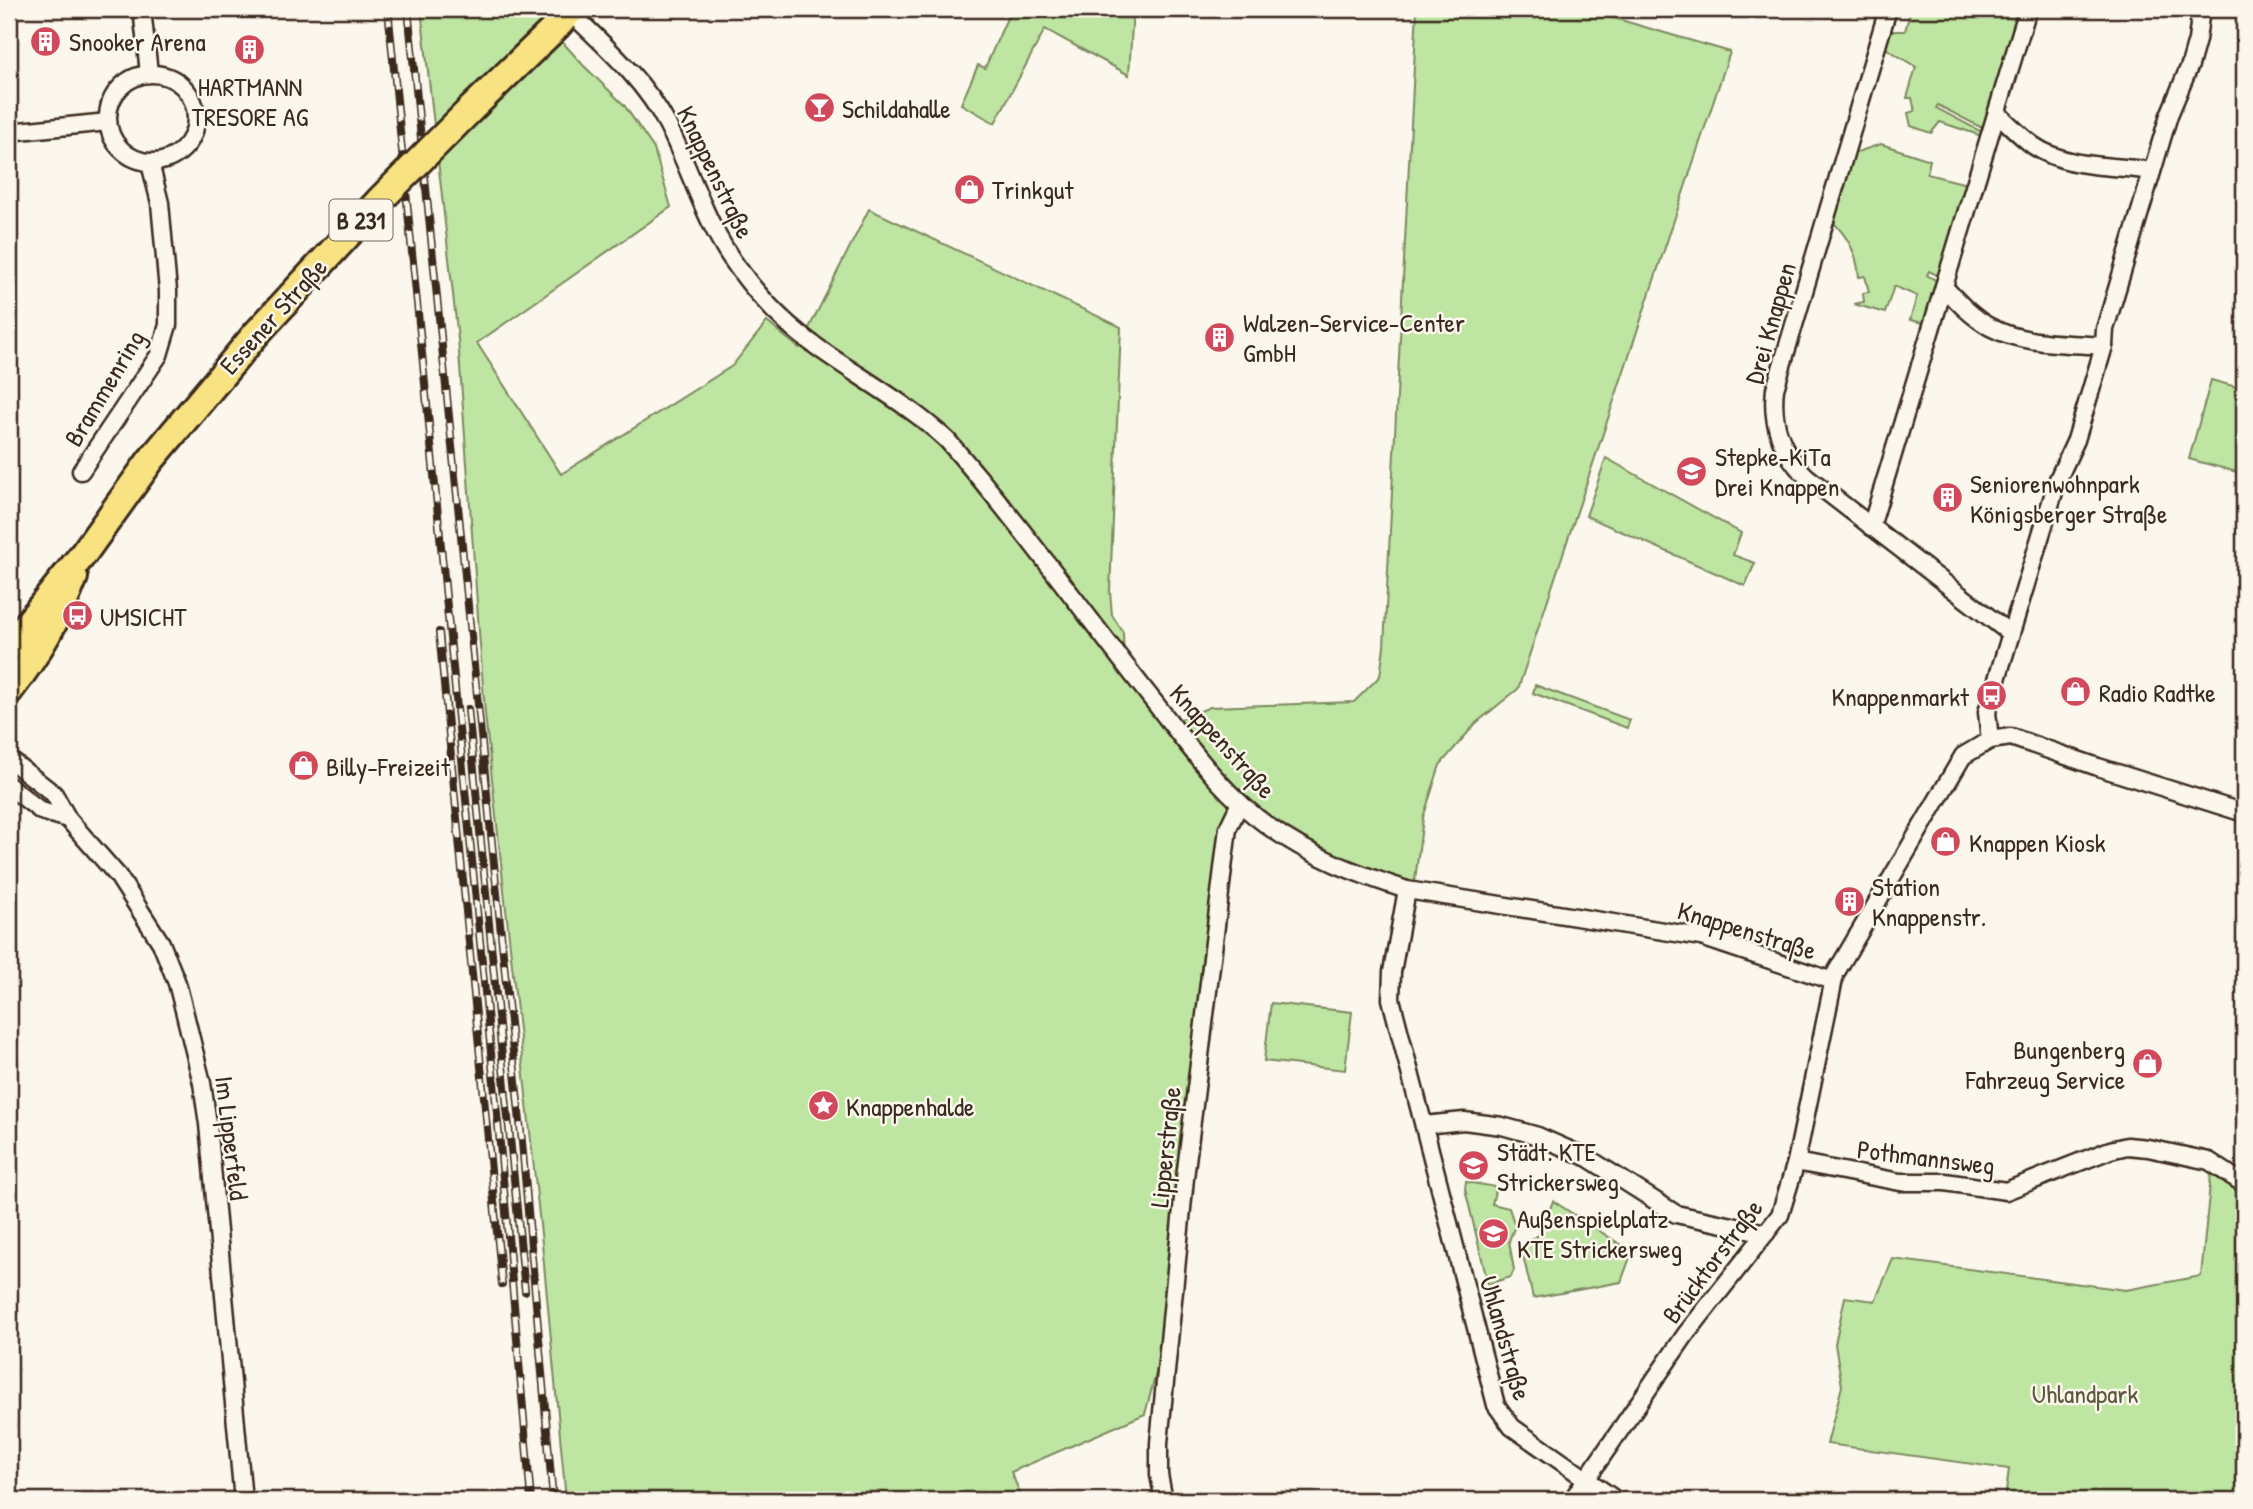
<svg xmlns="http://www.w3.org/2000/svg" width="2253" height="1509" font-family="'Patrick Hand',sans-serif">
<style>
.green{fill:#bee5a1;stroke:#7c8860;stroke-width:2}
.lines{fill:none;stroke-linecap:round;stroke-linejoin:round}
.street-casing{stroke:#3b2a1e;stroke-width:21}
.primary-casing{stroke:#3b2a1e;stroke-width:32}
.street{stroke:#fbf7ec;stroke-width:16}
.primary{stroke:#f8e281;stroke-width:26}
.rail-casing{stroke:#3b2a1e;stroke-width:8}
.rail{stroke:#fbf7ec;stroke-width:5;stroke-dasharray:16;stroke-linecap:butt}
.primary-bridge-casing{stroke:#3b2a1e;stroke-width:32;stroke-linecap:butt}
.primary-bridge{stroke:#f8e281;stroke-width:26}
.labels{text-anchor:middle;dominant-baseline:central;stroke-width:5;stroke-linejoin:round;paint-order:stroke}
.shield{fill:#fbf7ec;stroke:#75685c;stroke-width:2}
.shield-label{font-size:24px;font-weight:bold;fill:#3b2a1e}
.poi-label{font-size:26px;fill:#3b2a1e;stroke:#fbf7ec;text-anchor:start}
.street-label{font-size:26px;fill:#3b2a1e;stroke:#fbf7ec}
.park-label{font-size:26px;fill:#5c593f;stroke:#fbf7ec}
</style>
<rect width="100%" height="100%" fill="#fbf7ec"/>
<filter id="ink" filterUnits="userSpaceOnUse"><feTurbulence type="fractalNoise" baseFrequency=".0143" numOctaves="2"/><feDisplacementMap in="SourceGraphic" scale="14" xChannelSelector="R" yChannelSelector="G"/><feConvolveMatrix kernelMatrix="1 2 1 2 8 2 1 2 1" color-interpolation-filters="sRGB"/></filter>
<g filter="url(#ink)">
<!-- green -->
<g class="green">
<path d="M 421,9 L 533,9 L 583,65 L 624,105 L 654,149 L 671,207 L 477,343 L 561,474 L 732,366 L 767,322 L 799,348 L 869,209 L 1121,327 L 1110,591 L 1112,615 L 1123,632 L 1124,667 L 1238,802 L 1173,1310 L 1145,1414 L 1011,1472 L 1023,1500 L 566,1500 L 542,1243 L 485,714 L 458,339 Z"/>
<path d="M 1011,9 L 1133,9 L 1129,75 L 1045,29 L 995,123 L 961,104 L 978,65 L 985,68 Z"/>
<path d="M 1417,9 L 1583,9 L 1730,52 L 1518,689 L 1476,723 L 1440,765 L 1423,818 L 1414,888 L 1284,836 L 1171,723 L 1210,707 L 1354,702 L 1380,676 L 1384,647 Z"/>
<path d="M 1911,9 L 2021,9 L 1984,129 L 1938,105 L 1936,108 L 1982,132 L 1982,136 L 1940,122 L 1931,133 L 1911,126 L 1908,113 L 1915,111 L 1912,98 L 1907,98 L 1916,67 L 1884,47 L 1889,31 L 1905,31 Z"/>
<path d="M 1881,144 L 1930,160 L 1927,174 L 1967,184 L 1939,276 L 1929,271 L 1927,275 L 1937,281 L 1924,323 L 1910,320 L 1917,296 L 1894,286 L 1885,313 L 1854,304 L 1864,302 L 1863,293 L 1869,292 L 1865,276 L 1859,277 C 1857,253 1848,237 1832,221 L 1851,154 Z"/>
<path d="M 2211,380 L 2244,389 L 2244,474 L 2189,459 Z"/>
<path d="M 1606,458 L 1741,533 L 1733,555 L 1755,563 L 1745,586 L 1586,516 Z"/>
<path d="M 1535,685 L 1630,720 L 1627,728 L 1533,693 Z"/>
<path d="M 1271,1003 L 1352,1012 L 1345,1070 L 1264,1061 Z"/>
<path d="M 2211,1174 L 2244,1195 L 2244,1500 L 2005,1500 L 2009,1469 L 1827,1444 L 1842,1386 L 1835,1344 L 1845,1297 L 1875,1301 L 1893,1259 L 2126,1290 L 2201,1276 Z"/>
<path d="M 1466,1182 L 1496,1187 L 1492,1204 L 1509,1208 L 1515,1226 L 1509,1241 L 1514,1270 L 1511,1277 L 1488,1284 L 1465,1189 Z"/>
<path d="M 1553,1201 L 1632,1252 L 1621,1282 L 1533,1298 L 1521,1247 L 1540,1234 Z"/>
</g>
<g class="lines">
<defs>
<g id="street">
<path d="M 142,9 L 149,73"/>
<path d="M 1888,9 L 1775,389 C 1771,424 1781,452 1806,476 L 2011,634"/>
<path d="M 570,12 C 605,46 644,80 667,124 C 692,172 705,224 738,268 C 759,297 787,326 817,347 C 860,378 907,403 947,440 C 1019,522 1083,612 1151,698 C 1187,743 1220,792 1268,826 C 1311,857 1358,874 1407,890 L 1701,937 L 1833,981"/>
<circle cx="152" cy="118" r="44"/>
<path d="M 1997,113 C 2009,124 2021,137 2034,146 C 2068,169 2113,165 2152,171"/>
<path d="M 9,132 L 108,122"/>
<path d="M 1944,287 C 1958,302 1972,317 1990,327 C 2024,345 2067,343 2104,346"/>
<path d="M 81,471 L 159,355 L 168,325 L 168,291 L 160,203 L 150,163"/>
<path d="M 1871,527 L 2028,9"/>
<path d="M 1990,740 L 1987,712 L 2058,479 L 2076,440 L 2104,346 L 2105,329 L 2169,115 L 2190,65 L 2197,40 L 2201,9"/>
<path d="M 9,759 L 54,794 L 68,819 L 118,876 L 161,943 L 177,983 L 184,1010 L 202,1083 L 208,1124 L 243,1500"/>
<path d="M 9,786 L 41,811 L 68,819"/>
<path d="M 1407,890 L 1392,972 L 1391,999 L 1496,1405 L 1512,1427 L 1616,1500"/>
<path d="M 1424,1125 L 1464,1121 L 1502,1126 L 1538,1136 L 1588,1158 L 1676,1214 L 1766,1233"/>
<path d="M 1796,1162 L 1900,1182 L 1945,1182 L 2006,1191 L 2110,1150 L 2127,1146 L 2148,1148 L 2209,1161 L 2244,1184"/>
<path d="M 1164,1500 L 1159,1475 L 1159,1443 L 1185,1178 L 1228,828 L 1240,803"/>
<path d="M 1572,1500 L 1686,1334 L 1780,1215 L 1796,1162 L 1835,974 L 1963,756 L 1990,740 L 2011,737 L 2098,767 L 2244,813"/>
</g>
<g id="primary">
<path d="M 470,110 L 557,26 L 572,9"/>
<path d="M 9,647 L 84,553 L 150,461 L 256,334"/>
<path d="M 9,691 C 36,656 58,619 74,577"/>
</g>
</defs>
<!-- street casing -->
<use href="#street" class="street-casing"/>
<!-- primary casing -->
<use href="#primary" class="primary-casing"/>
<!-- street -->
<use href="#street" class="street"/>
<!-- primary -->
<use href="#primary" class="primary"/>
<defs>
<g id="rail">
<path d="M 388,9 L 500,1144 L 531,1500"/>
<path d="M 408,9 L 522,1142 L 553,1500"/>
<path d="M 439,632 L 502,1284"/>
<path d="M 468,709 L 525,1291"/>
</g>
</defs>
<!-- rail casing -->
<use href="#rail" class="rail-casing"/>
<!-- rail -->
<use href="#rail" class="rail"/>
<defs>
<path id="primary-bridge" d="M 256,334 L 379,201 L 470,110"/>
</defs>
<!-- primary-bridge casing -->
<use href="#primary-bridge" class="primary-bridge-casing"/>
<!-- primary-bridge -->
<use href="#primary-bridge" class="primary-bridge"/>
</g>
</g>
<!-- icons -->
<defs>
<symbol id="building-disc" viewBox="-11 -11 22 22"><circle r="9.5" fill="#d1495b" stroke="#fbf7ec"/><path d="M-4-6H4V6H1V3H-1V6H-4ZM-2.5-4.3h1.7v1.8h-1.7ZM.8-4.3h1.7v1.8H.8ZM-2.5-1h1.7V.8h-1.7ZM.8-1h1.7V.8H.8Z" fill="#fff"/></symbol>
<symbol id="bar-disc" viewBox="-11 -11 22 22"><circle r="9.5" fill="#d1495b" stroke="#fbf7ec"/><path d="M-6-5H6L.8 .8V4.5H3.5V6h-7V4.5H-.8V.8Z" fill="#fff"/></symbol>
<symbol id="shop-disc" viewBox="-11 -11 22 22"><circle r="9.5" fill="#d1495b" stroke="#fbf7ec"/><path d="M-5-2.5h2.3a2.7 3.5 0 0 1 5.4 0H5L5.5 6h-11ZM-1.5-2.5h3a1.5 2.3 0 0 0-3 0Z" fill="#fff"/></symbol>
<symbol id="school-disc" viewBox="-11 -11 22 22"><circle r="9.5" fill="#d1495b" stroke="#fbf7ec"/><path d="M0-5L7-2L0 1L-7-2ZM-4 1L0 2.5L4 1V4Q0 6-4 4Z" fill="#fff"/></symbol>
<symbol id="bus-disc" viewBox="-11 -11 22 22"><circle r="9.5" fill="#d1495b" stroke="#fbf7ec"/><path d="M-5-6H5V4H4V6H2V4H-2V6H-4V4H-5ZM-3.5-4V0h7V-4ZM-3.5 1.2v1.5H-2V1.2ZM2 1.2v1.5H3.5V1.2Z" fill="#fff"/></symbol>
<symbol id="sight-disc" viewBox="-11 -11 22 22"><circle r="9.5" fill="#d1495b" stroke="#fbf7ec"/><path d="M0-6L1.8-2.2L6-1.7L2.9 1.2L3.7 5.4L0 3.3L-3.7 5.4L-2.9 1.2L-6-1.7L-1.8-2.2Z" fill="#fff"/></symbol>
</defs>
<g fill-rule="evenodd">
<use href="#building-disc" x="28" y="24" width="35" height="35"/>
<use href="#building-disc" x="232" y="32" width="35" height="35"/>
<use href="#bar-disc" x="802" y="90" width="35" height="35"/>
<use href="#shop-disc" x="952" y="172" width="35" height="35"/>
<use href="#building-disc" x="1202" y="320" width="35" height="35"/>
<use href="#school-disc" x="1674" y="454" width="35" height="35"/>
<use href="#building-disc" x="1930" y="480" width="35" height="35"/>
<use href="#bus-disc" x="60" y="598" width="35" height="35"/>
<use href="#shop-disc" x="2058" y="674" width="35" height="35"/>
<use href="#bus-disc" x="1974" y="678" width="35" height="35"/>
<use href="#shop-disc" x="286" y="748" width="35" height="35"/>
<use href="#shop-disc" x="1928" y="824" width="35" height="35"/>
<use href="#building-disc" x="1832" y="884" width="35" height="35"/>
<use href="#shop-disc" x="2130" y="1046" width="35" height="35"/>
<use href="#sight-disc" x="806" y="1088" width="35" height="35"/>
<use href="#school-disc" x="1456" y="1148" width="35" height="35"/>
<use href="#school-disc" x="1476" y="1216" width="35" height="35"/>
</g>
<g class="labels">
<!-- shield labels -->
<rect class="shield" x="329.5" y="199.5" width="63" height="41" rx="5"/>
<g class="shield-label">
<text x="361" y="220">B 231</text>
</g>
<!-- poi labels -->
<g class="poi-label">
<text x="69" y="41">Snooker Arena</text>
<text x="250" y="86" text-anchor="middle">HARTMANN<tspan x="250" dy="30">TRESORE AG</tspan></text>
<text x="842" y="108">Schildahalle</text>
<text x="992" y="189">Trinkgut</text>
<text x="1243" y="322">Walzen-Service-Center<tspan x="1243" dy="30">GmbH</tspan></text>
<text x="1715" y="456">Stepke-KiTa<tspan x="1715" dy="30">Drei Knappen</tspan></text>
<text x="1970" y="483">Seniorenwohnpark<tspan x="1970" dy="30">Königsberger Straße</tspan></text>
<text x="100" y="616">UMSICHT</text>
<text x="2099" y="692">Radio Radtke</text>
<text x="1969" y="696" text-anchor="end">Knappenmarkt</text>
<text x="326" y="766">Billy-Freizeit</text>
<text x="1969" y="842">Knappen Kiosk</text>
<text x="1872" y="886">Station<tspan x="1872" dy="30">Knappenstr.</tspan></text>
<text x="2125" y="1049" text-anchor="end">Bungenberg<tspan x="2125" dy="30">Fahrzeug Service</tspan></text>
<text x="846" y="1106">Knappenhalde</text>
<text x="1497" y="1151">Städt. KTE<tspan x="1497" dy="30">Strickersweg</tspan></text>
<text x="1517" y="1218">Außenspielplatz<tspan x="1517" dy="30">KTE Strickersweg</tspan></text>
</g>
<!-- street labels -->
<g class="street-label">
<text transform="translate(716 172) rotate(64)">Knappenstraße</text>
<text transform="translate(273 316) rotate(-48)">Essener Straße</text>
<text transform="translate(1770 323) rotate(-74)">Drei Knappen</text>
<text transform="translate(104 388) rotate(-59)">Brammenring</text>
<text transform="translate(1223 741) rotate(48)">Knappenstraße</text>
<text transform="translate(1747 930) rotate(17)">Knappenstraße</text>
<text transform="translate(232 1138) rotate(83)">Im Lipperfeld</text>
<text transform="translate(1165 1147) rotate(-84)">Lipperstraße</text>
<text transform="translate(1926 1157) rotate(7)">Pothmannsweg</text>
<text transform="translate(1712 1261) rotate(-53)">Brücktorstraße</text>
<text transform="translate(1506 1338) rotate(74)">Uhlandstraße</text>
</g>
<!-- park labels -->
<g class="park-label">
<text x="2085" y="1393">Uhlandpark</text>
</g>
</g>
<!-- margin -->
<rect width="2253" height="1509" fill="none" stroke="#fbf7ec" stroke-width="35"/>
<rect x="18" y="18" width="2218" height="1474" fill="none" stroke="#3b2a1e" stroke-width="2.5" filter="url(#ink)"/>
</svg>
